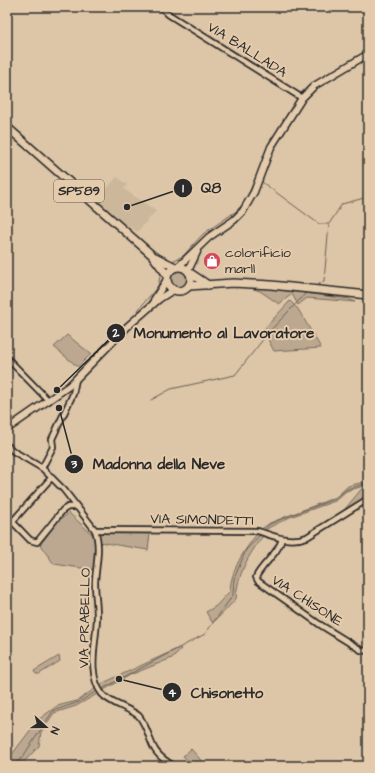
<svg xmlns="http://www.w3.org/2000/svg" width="375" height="773" font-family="'Architects Daughter',sans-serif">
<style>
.built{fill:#ccb79b}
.green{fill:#bca890;stroke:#746a5e}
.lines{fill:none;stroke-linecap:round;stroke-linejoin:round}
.stream{stroke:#686056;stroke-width:1}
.street-casing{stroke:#2b2b2b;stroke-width:8}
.secondary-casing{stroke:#2b2b2b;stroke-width:9}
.primary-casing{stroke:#2b2b2b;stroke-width:10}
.street{stroke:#e4cbac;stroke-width:4.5}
.secondary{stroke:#e4cbac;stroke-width:6}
.primary{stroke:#e4cbac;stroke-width:7}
.labels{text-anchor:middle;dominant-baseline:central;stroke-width:4;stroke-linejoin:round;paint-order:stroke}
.shield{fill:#e4cbac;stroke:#625b52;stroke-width:1}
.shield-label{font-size:13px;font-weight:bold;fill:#2b2b2b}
.street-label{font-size:14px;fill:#2b2b2b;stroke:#e4cbac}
.poi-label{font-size:14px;fill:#2b2b2b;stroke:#e4cbac;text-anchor:start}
.leader{fill:none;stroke:#2b2b2b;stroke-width:1.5}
.callout-dot{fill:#2b2b2b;stroke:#e4cbac;stroke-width:1.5}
.mark-label{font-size:12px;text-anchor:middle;font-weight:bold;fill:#fff}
.callout-label{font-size:15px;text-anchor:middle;font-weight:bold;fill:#2b2b2b;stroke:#e4cbac;stroke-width:4;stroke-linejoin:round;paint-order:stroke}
</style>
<rect width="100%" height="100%" fill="#ddc5a7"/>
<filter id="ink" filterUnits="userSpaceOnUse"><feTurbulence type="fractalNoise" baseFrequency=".025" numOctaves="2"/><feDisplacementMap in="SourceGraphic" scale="8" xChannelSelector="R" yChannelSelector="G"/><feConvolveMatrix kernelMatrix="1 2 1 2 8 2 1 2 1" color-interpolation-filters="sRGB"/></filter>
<g filter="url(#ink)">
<!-- built -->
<path class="built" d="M 117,177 L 127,185 L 124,189 L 156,211 L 137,232 L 129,226 L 121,225 L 98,204 L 98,199 Z"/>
<!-- green -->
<g class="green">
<circle cx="179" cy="280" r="9"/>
<path d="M 247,287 L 268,288 L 349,299 L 355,302 L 307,298 L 298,305 L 292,294 L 279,304 L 260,291 Z"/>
<path d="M 290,301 L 298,309 L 321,348 L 274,351 L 263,330 Z"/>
<path d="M 67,335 L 91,354 L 78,367 L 54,347 Z"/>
<path d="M 368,481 L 368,498 L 340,515 L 364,486 L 346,491 L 335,501 L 290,517 L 270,527 L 265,531 L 260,530 L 270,523 L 336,497 L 348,486 Z"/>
<path d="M 69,513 L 94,536 L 97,553 L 95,570 L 54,564 L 40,545 L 58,521 Z"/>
<path d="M 101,532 L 150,533 L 148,550 L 99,542 L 98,534 Z"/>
<path d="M 257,534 L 263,536 C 249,554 237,575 236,599 L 217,619 L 212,622 L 206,612 L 216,606 L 230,591 C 231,570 244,550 257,534 Z"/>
<path d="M 179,648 L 181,649 L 172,658 L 130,675 L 102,691 L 99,685 Z"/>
<path d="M 59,656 L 60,661 L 39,674 L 36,674 L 34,671 Z"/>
<path d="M 96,688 L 99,693 L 76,706 L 54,713 L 41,732 L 39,746 L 20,766 L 7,766 L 7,761 L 38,720 L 57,706 L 77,701 Z"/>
<path d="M 191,749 L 206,766 L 194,766 L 183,756 Z"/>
</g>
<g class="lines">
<!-- stream -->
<g class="stream">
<path d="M 262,182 L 319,224 L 328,224"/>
<path d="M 170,262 L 183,256 L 203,234 L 235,212 L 244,203 L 255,180"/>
<path d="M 316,286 L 324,281 L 329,224 L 342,204 L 368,197"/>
<path d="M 135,316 L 139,309 L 158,286 L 161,272"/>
<path d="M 66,383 L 76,375"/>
<path d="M 151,400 L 171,389 L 235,375 L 269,332 L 307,292"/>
<path d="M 265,529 L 270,524 L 286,517 L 335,499 L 347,489 L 368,483"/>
<path d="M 102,689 L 205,634 L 233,595 L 234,579 L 246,550 L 260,535"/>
<path d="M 12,766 L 22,758 L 53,711 L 79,702 L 97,691"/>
</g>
<defs>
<g id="street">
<path d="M 161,7 L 168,14 L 302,98"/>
<path d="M 7,358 L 49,401"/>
<path d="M 7,445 L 13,451 L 42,468 L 63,489"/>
<path d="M 42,468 L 53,447 L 52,439 L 73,394 L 76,379"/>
<path d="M 64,490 L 95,530 C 101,547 96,565 95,582 C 95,593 97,605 97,616 C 97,640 86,673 102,694 C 109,703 129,708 139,716 C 155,738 145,750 174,766"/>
<path d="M 7,516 L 30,540 L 37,542 L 63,510 L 68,507 L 76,507"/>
<path d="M 7,525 L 12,522 L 52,477"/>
<path d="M 95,530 L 258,531 C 275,537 290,543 307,537 L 368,499"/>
<path d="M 282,539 C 278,554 263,563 256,577 L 258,581 L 319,624 L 361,650 L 368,651"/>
</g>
<g id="secondary">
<path d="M 179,266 L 209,237 L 234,220 L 243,211 L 254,192 L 271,147 L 302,98 L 314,86 L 368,54"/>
<path d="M 188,271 L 197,252"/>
<path d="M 154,300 L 166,281"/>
<path d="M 7,429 L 69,386 L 128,326 L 159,299 L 173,290"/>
</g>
<g id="primary">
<path d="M 7,127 L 152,255 L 167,275"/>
<path d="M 155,257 L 175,267"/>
<circle cx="179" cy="279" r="12"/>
<path d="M 190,273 L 208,285"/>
<path d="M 189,286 L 233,283 L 271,285 L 368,295"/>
</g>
</defs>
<!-- street casing -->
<use href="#street" class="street-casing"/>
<!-- secondary casing -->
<use href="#secondary" class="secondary-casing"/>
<!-- primary casing -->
<use href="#primary" class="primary-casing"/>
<!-- street -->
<use href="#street" class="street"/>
<!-- secondary -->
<use href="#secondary" class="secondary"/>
<!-- primary -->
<use href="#primary" class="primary"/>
</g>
</g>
<!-- icons -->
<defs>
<symbol id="shop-disc" viewBox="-11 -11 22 22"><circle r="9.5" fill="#d1495b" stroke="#e4cbac"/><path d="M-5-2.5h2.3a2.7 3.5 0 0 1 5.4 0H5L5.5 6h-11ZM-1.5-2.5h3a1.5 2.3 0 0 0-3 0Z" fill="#fff"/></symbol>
</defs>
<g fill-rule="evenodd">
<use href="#shop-disc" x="202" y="251" width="20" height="20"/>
</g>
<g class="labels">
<!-- shield labels -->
<rect class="shield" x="54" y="180" width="50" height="22" rx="3"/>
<g class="shield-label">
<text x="79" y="191">SP589</text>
</g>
<!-- street labels -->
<g class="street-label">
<text transform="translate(247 50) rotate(32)">VIA BALLADA</text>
<text transform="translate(202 520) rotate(1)">VIA SIMONDETTI</text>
<text transform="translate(307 601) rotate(33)">VIA CHISONE</text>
<text transform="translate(85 618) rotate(-89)">VIA PRABELLO</text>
</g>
<!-- poi labels -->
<g class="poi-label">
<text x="225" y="253">colorificio<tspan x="225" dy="16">marll</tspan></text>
</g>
</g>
<!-- callouts -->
<path class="leader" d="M127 207L183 188M57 390L116 333M59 408L74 464M119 679L172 692"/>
<g class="callout-dot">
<circle cx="127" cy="207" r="4"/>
<circle cx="57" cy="390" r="4"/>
<circle cx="59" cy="408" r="4"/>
<circle cx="119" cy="679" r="4"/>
<circle cx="183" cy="188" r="10"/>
<circle cx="116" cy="333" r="10"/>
<circle cx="74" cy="464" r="10"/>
<circle cx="172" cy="692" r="10"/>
</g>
<g class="mark-label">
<text x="183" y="192">1</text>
<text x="116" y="337">2</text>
<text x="74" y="468">3</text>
<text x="172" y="697">4</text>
</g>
<g class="callout-label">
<text x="211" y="193">Q8</text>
<text x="224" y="338">Monumento al Lavoratore</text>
<text x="159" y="469">Madonna della Neve</text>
<text x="227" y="698">Chisonetto</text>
</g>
<!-- margin -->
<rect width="375" height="773" fill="none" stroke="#e4cbac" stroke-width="24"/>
<rect x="12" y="12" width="351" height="749" fill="none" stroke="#2b2b2b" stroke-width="1.5" filter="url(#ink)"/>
<!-- north arrow -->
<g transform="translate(46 727) rotate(111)" stroke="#e4cbac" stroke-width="3" paint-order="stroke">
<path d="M0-3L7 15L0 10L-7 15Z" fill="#2b2b2b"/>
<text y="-6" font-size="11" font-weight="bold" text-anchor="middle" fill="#2b2b2b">N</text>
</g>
</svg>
